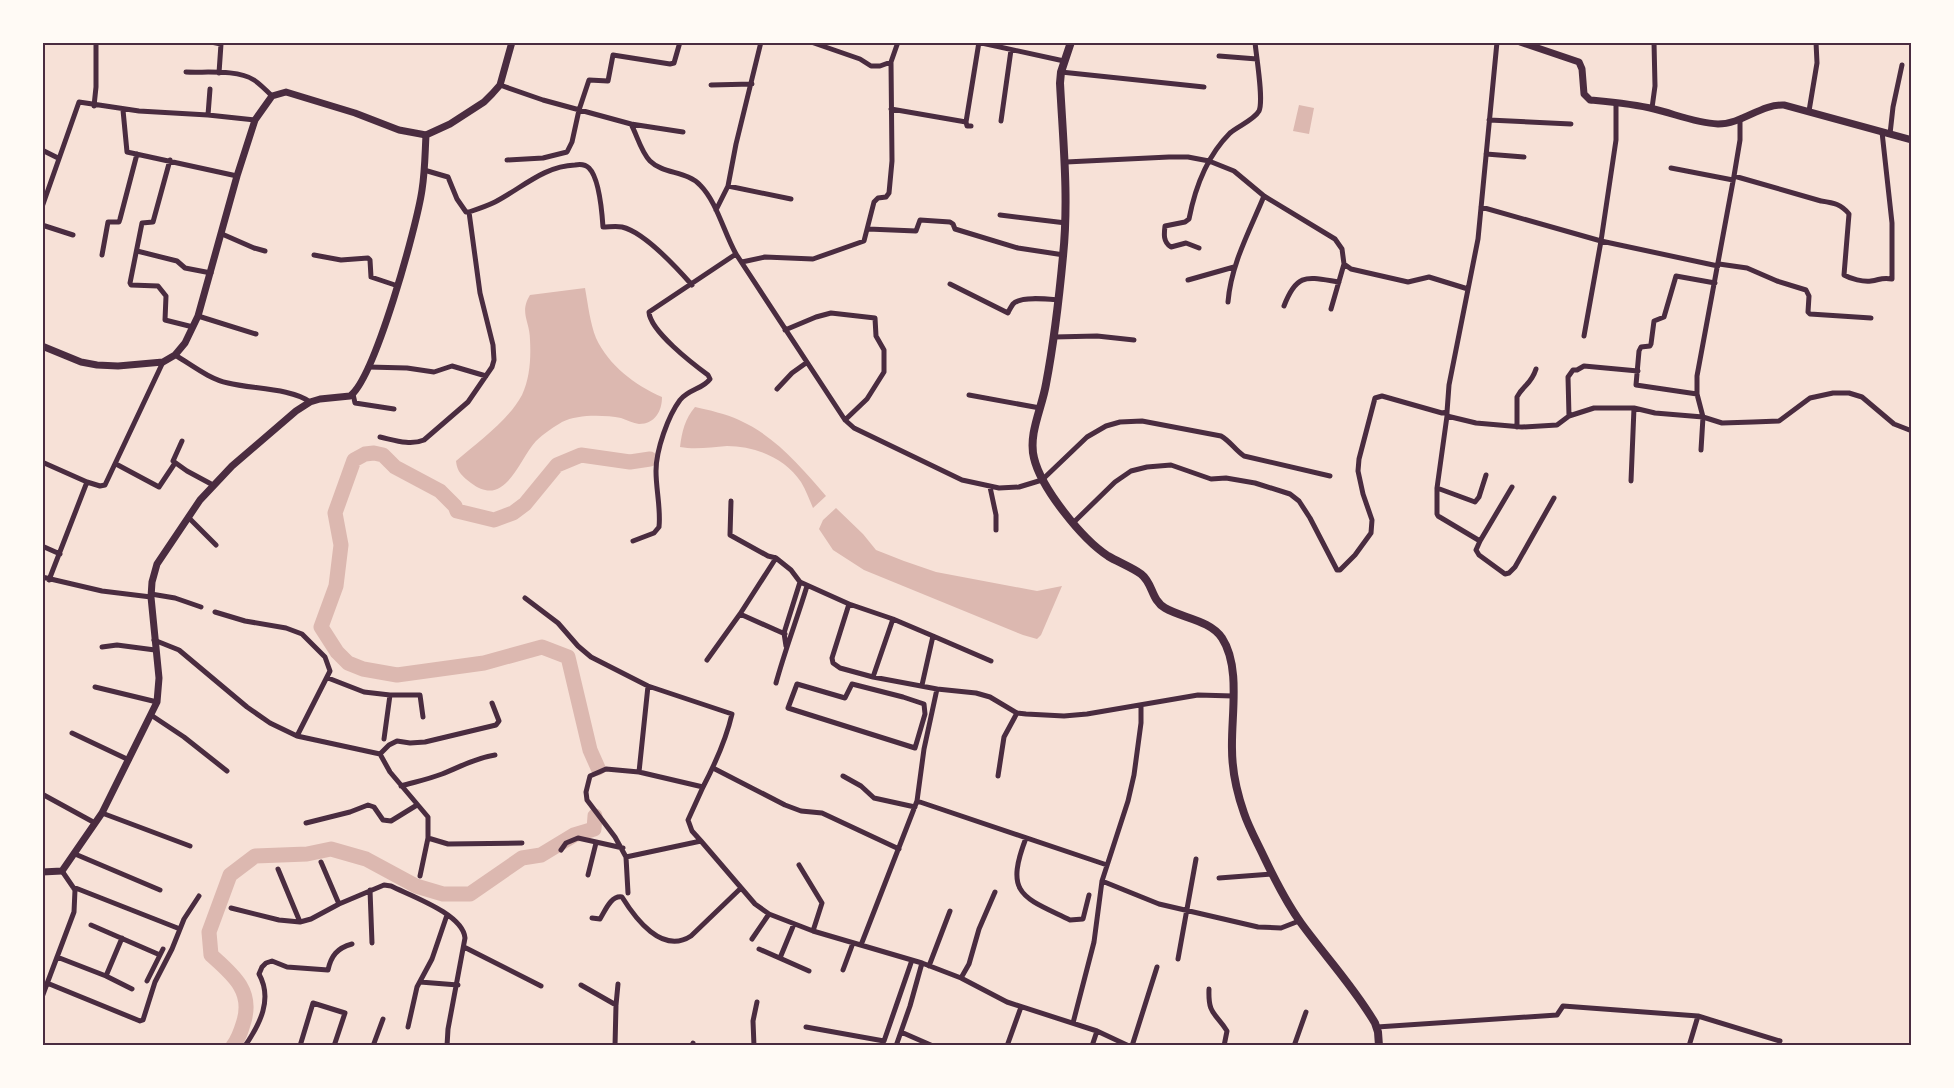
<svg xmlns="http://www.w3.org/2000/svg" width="1954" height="1088" font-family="Spectral,serif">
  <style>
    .water { fill: #dcb8b0 }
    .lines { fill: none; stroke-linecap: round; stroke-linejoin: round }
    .river { stroke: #dcb8b0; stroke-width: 15 }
    .minor { stroke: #4a2c40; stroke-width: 5 }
    .tertiary { stroke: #4a2c40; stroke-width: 7 }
    .secondary { stroke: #4a2c40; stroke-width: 8 }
    .neatline { fill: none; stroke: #4a2c40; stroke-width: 2 }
  </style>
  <rect width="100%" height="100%" fill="#f7e1d7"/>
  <path class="water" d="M1299,105L1314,108L1309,134L1293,131Z
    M585,288C588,304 590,323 596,338C609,366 635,385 662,397C662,411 655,424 639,424C633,423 627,420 621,418C604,415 578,414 562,422C554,427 543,434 536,441C518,461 505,509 471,483C462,476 457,472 456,461C478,442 508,421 522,395C530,378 531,358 530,340C530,321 519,313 530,295Z
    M695,407C709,410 726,414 739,420C775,436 801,467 826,496L813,508C809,499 806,490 801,482C785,458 756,446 727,446C711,447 696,450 680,447C682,431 685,419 695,407Z
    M836,508L863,534L876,550L904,561L936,572L1037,591L1062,586L1041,635L1037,639L1023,635L864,570L833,550L819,529L823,520Z"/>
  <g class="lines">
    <path class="river" d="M598,768L590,750L568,657L542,647L484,663L397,675L363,669L348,663L337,652L321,627L336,586L341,545L335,513L354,460L365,454L374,453L383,455L395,467L440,491L455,506L457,511L494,520L513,513L525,504L557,465L581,455L630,462L650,459
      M233,1046C239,1038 241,1031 244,1021C253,990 232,974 211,955L209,932L230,875L255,856L307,854L331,849L366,859L416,886L443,894H470L522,858L541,855L574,835L594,829L595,816"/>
    <path class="minor" d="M211,42L221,44L219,73
      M811,42L860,59L871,66H880L891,62
      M977,42L1064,61
      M1219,56L1257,59
      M186,72C205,73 237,69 254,80C260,84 266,90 272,96
      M1061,72L1204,87
      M500,85L543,100L631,124C637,135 641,152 650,161C663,174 687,171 700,185C717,202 724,233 736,254L845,420L854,428L962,480L999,488L1019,487L1042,480L1087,437L1106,426L1120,422L1142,421L1221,436C1230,441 1235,450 1244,456L1330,476
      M711,85L752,84
      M94,106L96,87V42
      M1652,108L1655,86L1654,42
      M891,109L966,122L967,126H971
      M123,110L127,152L237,176
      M1809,111L1817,63L1816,42
      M208,115L210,89
      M1489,120L1571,124
      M1001,121L1011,50
      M966,122L979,42
      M631,124L683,132
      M1890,134L1893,107L1902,65
      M42,150L58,158
      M1486,154L1524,157
      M170,160L153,222L142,223L130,283L131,285L158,286L166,296L165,320L193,327
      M507,160L543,158L567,152L572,142L579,110L589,80L608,81L613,55L670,64L674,63L680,42
      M1066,162L1169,157H1188L1209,161L1234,171L1264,196L1335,239L1342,249L1344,264L1351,269L1408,282L1429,277L1468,289
      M1671,168L1733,180
      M424,170L448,177L457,199L466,212H469
      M1734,176L1821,201C1834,203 1841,204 1849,214L1844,275C1851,279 1863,282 1871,281C1880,280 1881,277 1892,279V223L1882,132
      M728,186L791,199
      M42,207L79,102L139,111L208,115L255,120
      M1481,207L1601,241L1616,140V103
      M716,210L728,186L736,144L761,42
      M469,212C478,209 487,206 495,202C522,188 544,166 575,165C580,164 585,164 589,168C599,178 602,212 603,227C609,227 616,226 622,227C644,232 677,268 692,285
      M1000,215L1066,223
      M42,225L73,235
      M868,229L916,231L920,220L950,222L953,224L955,229L1018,248L1064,255
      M222,234L254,248L265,251
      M1199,248L1186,243L1171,247C1163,242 1164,234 1165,226L1185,222L1189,219C1195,188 1207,156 1230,133C1238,126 1254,120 1259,111C1264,100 1256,55 1255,42
      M137,251L177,261L185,268L211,273
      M102,255L108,222H119L120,219L137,154
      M314,255L341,260L368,258L370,260L371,277L398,286
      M742,262L765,257L813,259L864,241L874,202L878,198L886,197L889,193L892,161L891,62L898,42
      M1719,264L1747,268L1777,281L1806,290L1809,296L1808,312L1810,314L1871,318
      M1188,280L1234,267
      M950,284L1008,313C1009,310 1011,307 1013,304C1020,296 1047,299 1058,300
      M1228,302C1231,264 1250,230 1264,196
      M1284,306C1297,272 1307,277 1339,282
      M1331,309L1344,264
      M198,316L256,334
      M785,330L816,317L831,313L875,318L876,336L884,350V372L867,399L845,420
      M1584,336L1601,241L1718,266
      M1054,337L1097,336L1134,340
      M175,355C192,365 209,379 228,383C251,389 291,388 310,402
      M368,367L407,368L434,372L452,366L486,376
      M777,389L792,373L806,363
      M353,394L355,403L394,409
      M1697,394L1636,385L1639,351L1641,347L1650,346L1651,344L1654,321L1664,317L1676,276L1715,283
      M969,395L1040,408
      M1447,412V416L1476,423L1522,427L1557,425L1569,416L1594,408H1634L1655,413L1703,417L1722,423L1753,422L1779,421L1810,398L1833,393H1849L1862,397L1894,424L1912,431
      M1447,412L1449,385L1478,239L1497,42
      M1447,416L1437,488V514L1438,516L1480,541
      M1569,416L1568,377L1573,370H1577L1584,366L1638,371
      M1517,427V397C1523,385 1531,385 1536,369
      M380,437C394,440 410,446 424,440L468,402L492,367L494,360L493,345L480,293L469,212
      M182,441L173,461L187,471L213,485
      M1701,450L1703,417L1697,394V376L1734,176L1740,140V120
      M42,462L87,482
      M116,464L159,487L175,463
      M1631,481L1634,408
      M990,487L996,515V530
      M1512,487L1480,541L1476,550L1479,555L1505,574L1509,573L1515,567L1554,498
      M1437,488L1475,502L1479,497L1486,475
      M731,501L730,535L768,556L776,558L791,570L800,582L849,604L832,658L833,663L840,668L873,677L937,689L976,693L990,697L1017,713L1026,714L1064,716L1087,714L1198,695L1233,696
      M188,517L216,545
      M1074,522L1115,482L1131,471L1147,467L1171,465L1211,479L1226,478L1255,483L1290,494L1299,501L1310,518L1337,570H1340L1355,555L1371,533L1372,520L1363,494L1358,471L1359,459L1375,398L1382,396L1442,413L1447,412
      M633,541L654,533L659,527C661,509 656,490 656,471C656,450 668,416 680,400C689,389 703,389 710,379L708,375C693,364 650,331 649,312L736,254
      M42,546L60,554
      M42,577L102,591L151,597
      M49,580L87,482L100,486L105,485L163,362
      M151,594L175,598L201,607
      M525,598L558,623L578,646L591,657L648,686L732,714C726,740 715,764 703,787L639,772L606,769L590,776L586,792L587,800L615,837L626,857
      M849,604L893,619L873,677
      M215,612L245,621L286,628L302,634L325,657L330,671L297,736
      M740,614L785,634
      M893,619L933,636L922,685
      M933,636L991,661
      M154,640L179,650L247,707L270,723L297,736L380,754L390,772L428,817V838L448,844L522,843
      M786,646L784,633L800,582
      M102,647L117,645L155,650
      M707,660L740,614L776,558
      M328,678L364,692L390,695H420L423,717
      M776,683C785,650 797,619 807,586
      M797,684L845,698L852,684L903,697L924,704L925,714L915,748L788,708Z
      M95,687L157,702
      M151,715L184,737L227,771
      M72,733L129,760
      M384,739L390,695
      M380,754L389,745L397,741L410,743L425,742L496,725L499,721L492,703
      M713,768L785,805L801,811L822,813L899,849
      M639,772L648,686
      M843,776L861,786L874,798L915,807
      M998,776L1004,737L1017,713
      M401,786C415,782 429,779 442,774C460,767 475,758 495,755
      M42,794L95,823
      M917,801L1107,865
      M102,813L190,846
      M306,823L350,812L368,805L374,807L383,820L391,821L417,805
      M1026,838C1004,895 1023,897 1070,920L1083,919L1089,895
      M701,841L692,831L688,820L703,787
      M561,850L566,843L578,838L623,848
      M75,854L160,890
      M321,862L339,904
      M799,865L822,903L813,931
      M278,869L300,922
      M588,875L596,843
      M420,876L428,838
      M1219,878L1272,874
      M1102,881L1159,904L1258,927L1281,928L1299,921
      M73,887L180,929
      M370,890L372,943
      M628,893L626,857L701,841L755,904L769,914L813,931L922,963L961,978L1007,1002L1097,1031L1129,1046
      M231,908L279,920L300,922L311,919L339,904L384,885L391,886C411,896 463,914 465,938L448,1029L447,1046
      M592,918L600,919C605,911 611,895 622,897C635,918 662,955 691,936L741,888
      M91,925L160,955
      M752,939L769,914
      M861,945L917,801L924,749L937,689
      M464,947L541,986
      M759,949L809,971
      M57,957L106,976L132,989
      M780,958L794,924
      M1178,959L1196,859
      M929,966L950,911
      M843,970L853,943
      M106,976L122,938
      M961,978L969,964L979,929L995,892
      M147,981L163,949
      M420,982L458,985
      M47,983L140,1021L143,1020L155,982L172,949L184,919L199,896
      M581,985L616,1005
      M1209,989C1208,1015 1215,1012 1227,1031L1224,1046
      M42,997L74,912L75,890L62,871
      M1073,1023L1094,942L1102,881L1128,801L1134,775L1141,723V705
      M408,1027L417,987L432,959L447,915
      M806,1027L884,1041L912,960
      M1377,1027L1557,1015L1563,1006L1698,1016L1780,1041
      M901,1032L933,1046
      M245,1046C260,1024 273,999 259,974L262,967L266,963L272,961L287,967L328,970C331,956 337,948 352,944
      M300,1046L313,1003L345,1013L334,1046
      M373,1046L383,1019
      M615,1046L616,1005L618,984
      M692,1046L693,1043
      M754,1046L753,1021L757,1002
      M896,1046L910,1006L922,963
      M1007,1046L1021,1007
      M1092,1046L1097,1031
      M1132,1046L1157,967
      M1294,1046L1306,1012
      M1689,1046L1698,1016"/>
    <path class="tertiary" d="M1520,42L1579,62L1582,69L1584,94L1590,100C1611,102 1634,104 1654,109C1675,114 1696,123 1718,124C1742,124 1761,104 1784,105L1912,140
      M42,346L81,362L97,365L118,366L163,362L175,355L185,343L198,316L237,176L255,120L272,96L286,92L355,113L399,130L426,135L450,124L484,102L492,94L500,85L512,42
      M42,872L62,871L102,813L157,702L159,678L151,597L152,582L157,564L200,500L232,466L296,411L310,402L320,399L350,396C375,378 417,225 422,190C425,171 425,153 426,135"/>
    <path class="secondary" d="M1071,42L1061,72L1060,83C1063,141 1069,198 1063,256C1059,299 1054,342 1046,384C1042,408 1028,434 1034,458C1041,488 1082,539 1108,556C1118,562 1131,567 1141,574C1153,583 1151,600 1165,608C1182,618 1210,620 1222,638C1241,667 1231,716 1232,749C1232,770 1237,793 1244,813C1249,828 1257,842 1264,857C1275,880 1286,902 1301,923C1325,956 1354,987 1375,1023L1378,1032L1379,1046"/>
  </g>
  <rect width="1954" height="1088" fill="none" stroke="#fffaf5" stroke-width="87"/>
  <rect x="44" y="44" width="1866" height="1000" class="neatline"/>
</svg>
